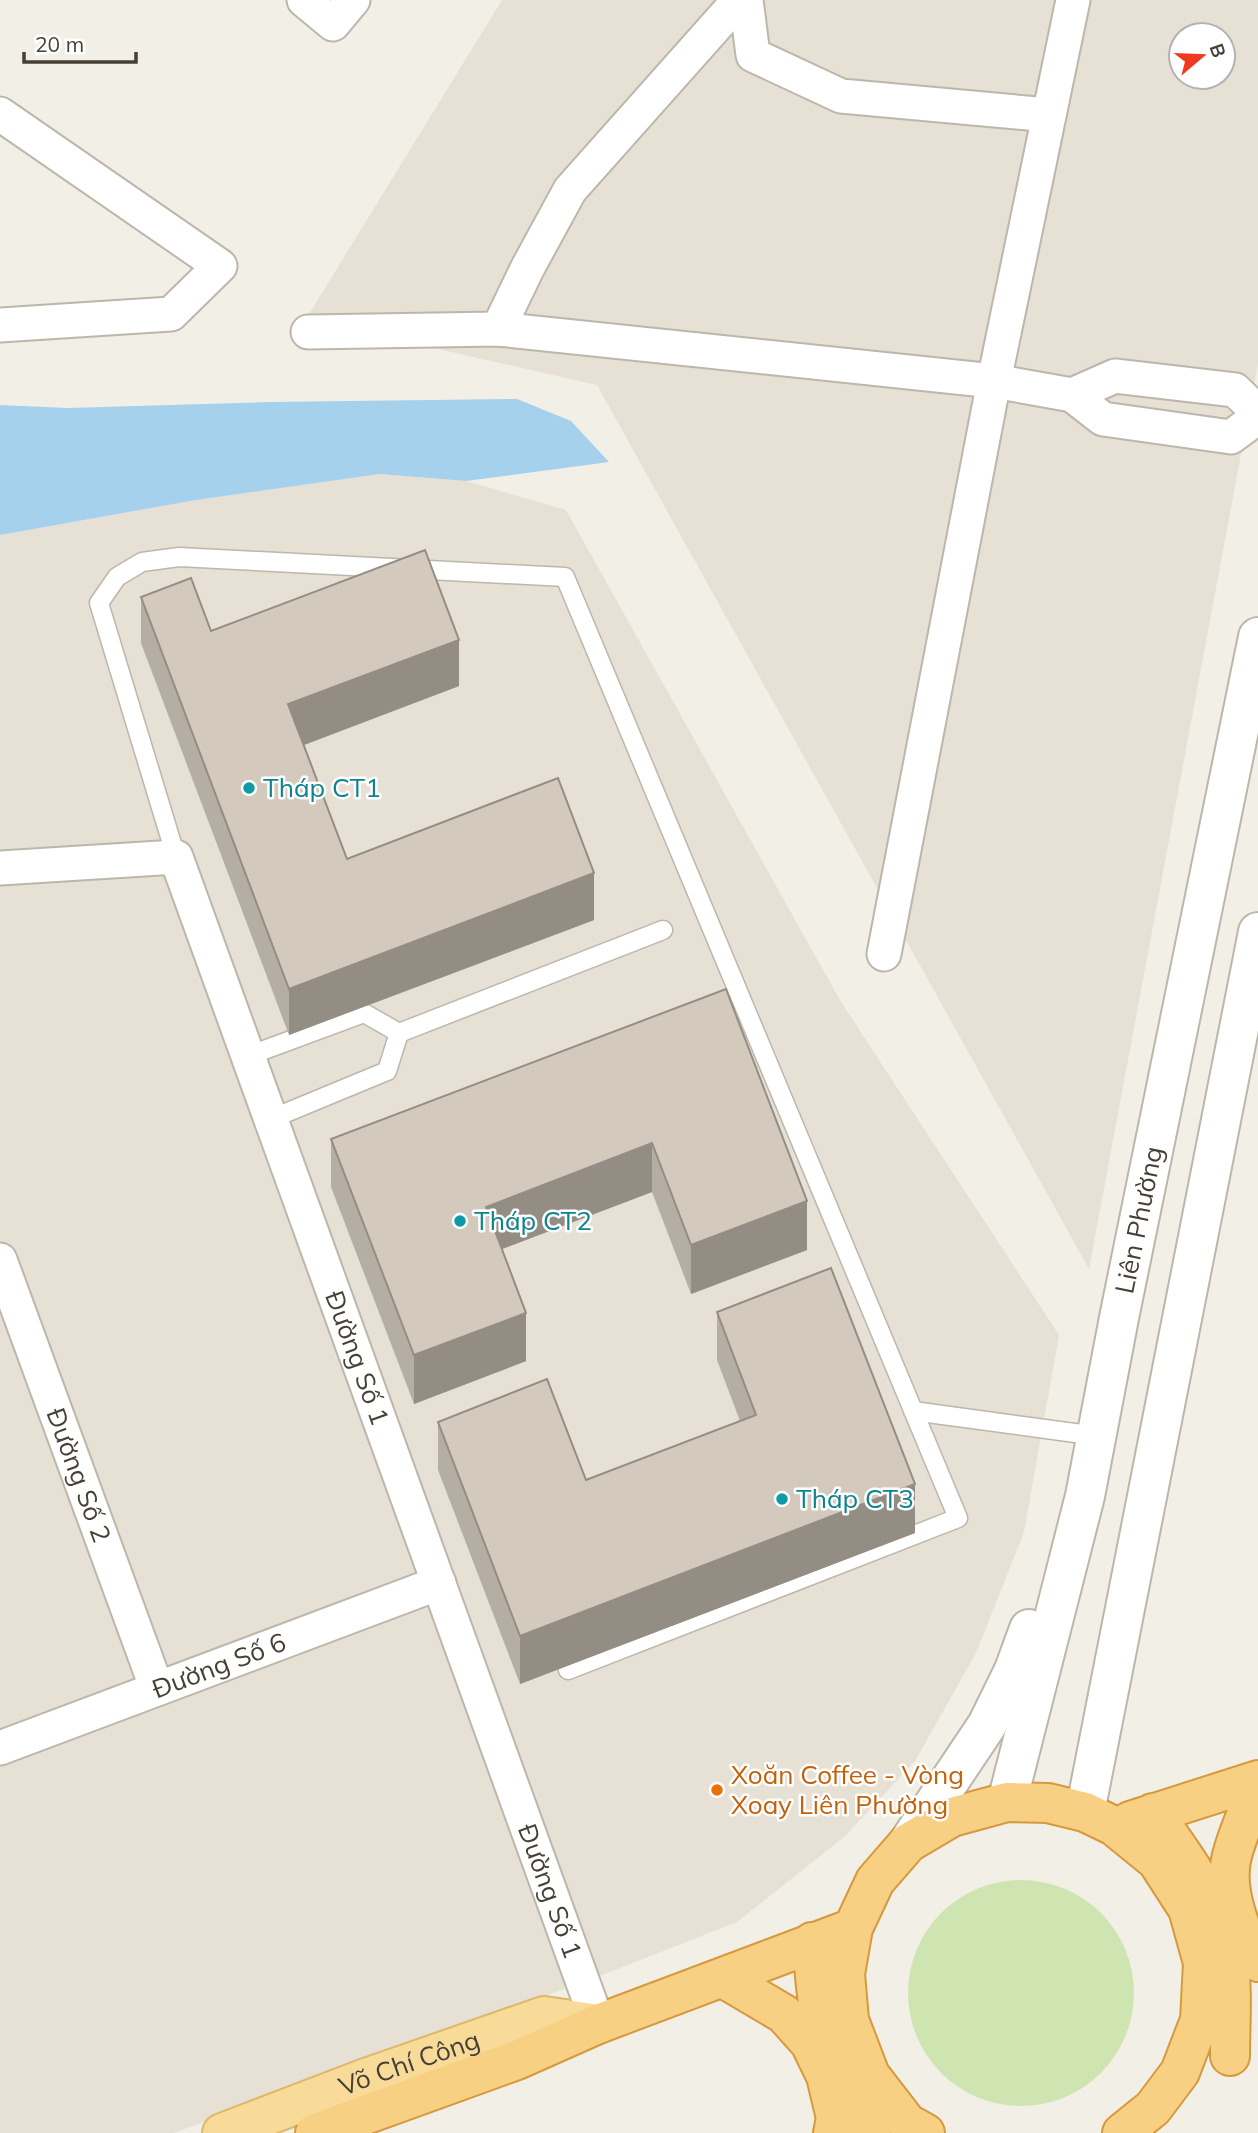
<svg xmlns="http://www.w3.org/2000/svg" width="1258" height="2133" font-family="Mulish,sans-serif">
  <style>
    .residential { fill: #e6e0d5; fill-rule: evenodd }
    .green { fill: #cfe5b1 }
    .water { fill: #a5d1ed }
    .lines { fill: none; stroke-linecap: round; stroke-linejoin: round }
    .service-casing { stroke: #bdb6aa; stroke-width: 21 }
    .minor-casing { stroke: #bdb6aa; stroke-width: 37 }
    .tertiary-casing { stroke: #bdb6aa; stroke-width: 42 }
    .primary-casing { stroke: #deb869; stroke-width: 42 }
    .trunk-casing { stroke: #d6993d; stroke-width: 42 }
    .service { stroke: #fff; stroke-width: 18 }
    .minor { stroke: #fff; stroke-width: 33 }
    .tertiary { stroke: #fff; stroke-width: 38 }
    .primary { stroke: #f9db99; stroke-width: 38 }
    .trunk { stroke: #f8d083; stroke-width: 38 }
    .wall { fill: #b5aea3 }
    .shaded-wall { fill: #948d84 }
    .building { fill: #d3cabd; stroke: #948d84; stroke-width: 2 }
    .culture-dot { fill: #0f9aa8; stroke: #fff; stroke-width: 2.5 }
    .food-dot { fill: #e8710a; stroke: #fff; stroke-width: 2.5 }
    .labels { text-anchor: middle; stroke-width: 5; stroke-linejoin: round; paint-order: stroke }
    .culture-label { font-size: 26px; fill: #0d838f; stroke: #fff; text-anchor: start }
    .street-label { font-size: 26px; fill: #453f36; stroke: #fff }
    .food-label { font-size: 26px; fill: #c56008; stroke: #fff; text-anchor: start }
  </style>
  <rect width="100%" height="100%" fill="#f2efe7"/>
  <path class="residential" d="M502,0H1258V363L1089,1269L597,385L306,319ZM1181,35H1223V77H1181Z
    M380,474L466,481L566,510L841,1002L1059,1335L1024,1532L976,1653L915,1761L844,1837L737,1922L602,1975L174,2133H0V535L196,500Z"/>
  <path class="green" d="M908 1993a113 113 0 1 1 226 0a113 113 0 1 1-226 0Z"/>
  <path class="water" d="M517,399L571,421L609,462L466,481L380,474L196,500L0,535V405L68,408L271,402Z"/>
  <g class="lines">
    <g class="service-casing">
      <path id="service" d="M176,857L99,603L117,577L142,562L179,557L565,577L958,1518L568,1670
        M248,1056L364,1013L399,1033
        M271,1119L387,1071L399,1033L663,930
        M913,1411L1097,1436"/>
    </g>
    <g class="minor-casing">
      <g id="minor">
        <path d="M304,0L333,24L353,0"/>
        <path d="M746,0L753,55L841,96L1049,115"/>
        <path d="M0,114L220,266L171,314L0,325"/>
        <path d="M498,329L528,267L570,190L739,0"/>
        <path d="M308,332L498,329L994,381L1072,395L1103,419L1231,437L1258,417"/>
        <path d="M1072,395L1115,376L1235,390L1258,412"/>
        <path id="s1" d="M0,868L176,857L598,2024"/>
        <path d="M884,954L994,381L1073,0"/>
        <path id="s2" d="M0,1260L157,1689"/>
        <path id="s3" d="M0,1748L439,1583"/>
      </g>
    </g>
    <g class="tertiary-casing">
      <g id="tertiary">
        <path id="s4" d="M1007,1802L1085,1496L1119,1318L1258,637"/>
        <path d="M1085,1812L1258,932"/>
        <path d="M908,1843L987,1725L1014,1670L1029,1629"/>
      </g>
    </g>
    <g class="primary-casing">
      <g id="primary">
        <path id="s5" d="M222,2133L363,2079L544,2016L598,2024"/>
      </g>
    </g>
    <g class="trunk-casing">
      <path id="trunk" d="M1258,1785C1250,1807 1239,1830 1233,1852C1222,1886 1240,1933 1258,1962
        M1153,1813C1186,1858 1219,1902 1228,1959C1233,1991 1230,2024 1230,2056
        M1130,1821L1258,1780
        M812,1942C814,1962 815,1983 818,2002C823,2040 846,2104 871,2133
        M723,1978L784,2014L810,2043L826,2076L836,2118L833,2133
        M315,2133L517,2060L598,2024L853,1928
        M925,2133L907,2123L870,2075L849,2020L845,1974L853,1928L875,1881L908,1843L952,1817L1007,1802L1048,1803L1085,1812L1114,1826L1157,1861L1188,1909L1203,1963L1200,2020L1180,2072L1153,2108L1122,2133"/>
    </g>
    <use href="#service" class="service"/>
    <use href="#minor" class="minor"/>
    <use href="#tertiary" class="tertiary"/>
    <use href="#primary" class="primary"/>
    <use href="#trunk" class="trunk"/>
  </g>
  <path class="wall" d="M141,597L211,631L459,686L304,745L347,859L594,920L289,1035L141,643Z
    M726,989L807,1250L691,1294L652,1192L502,1249L526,1361L414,1404L331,1187V1139Z
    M717,1312L915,1533L520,1684L438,1470V1422L586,1480L740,1421L717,1360Z"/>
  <path class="shaded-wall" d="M459,640V686L288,751V704Z
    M594,873V920L289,1035V989Z
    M652,1143V1192L486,1255V1207Z
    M807,1201V1250L691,1294V1245Z
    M526,1313V1361L414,1404V1355Z
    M915,1484V1533L520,1684V1636Z"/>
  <path class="building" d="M425,550L459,640L288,704L347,859L558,778L594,873L289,989L141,597L191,578L211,631Z
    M726,989L807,1201L691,1245L652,1143L486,1207L526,1313L414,1355L331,1139Z
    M831,1268L915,1484L520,1636L438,1422L547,1379L586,1480L756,1415L717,1312Z"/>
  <g class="culture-dot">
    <circle cx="249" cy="788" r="7"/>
    <circle cx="460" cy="1221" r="7"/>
    <circle cx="782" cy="1499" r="7"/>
  </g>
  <circle class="food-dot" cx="717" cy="1790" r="7"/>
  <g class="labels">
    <g class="culture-label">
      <text x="263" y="797">Tháp CT1</text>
      <text x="474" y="1230">Tháp CT2</text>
      <text x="796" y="1508">Tháp CT3</text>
    </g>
    <g class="street-label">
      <text dy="9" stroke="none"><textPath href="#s4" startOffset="597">Liên Phường</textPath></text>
      <text dy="9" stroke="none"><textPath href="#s1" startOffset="709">Đường Số 1</textPath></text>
      <text dy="9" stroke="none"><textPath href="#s2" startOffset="229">Đường Số 2</textPath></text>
      <text dy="9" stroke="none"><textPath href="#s3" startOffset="234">Đường Số 6</textPath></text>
      <text dy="9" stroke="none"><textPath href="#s1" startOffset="1276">Đường Số 1</textPath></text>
      <text dy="9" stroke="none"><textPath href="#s5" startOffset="200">Võ Chí Công</textPath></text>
    </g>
    <g class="food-label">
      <text x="731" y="1784">Xoăn Coffee - Vòng<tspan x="731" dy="30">Xoay Liên Phường</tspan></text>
    </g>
  </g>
  <g transform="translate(1202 56) rotate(71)"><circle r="33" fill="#ffffff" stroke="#b5b2af" stroke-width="2"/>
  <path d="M0-5L12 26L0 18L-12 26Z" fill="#f03a20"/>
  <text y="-10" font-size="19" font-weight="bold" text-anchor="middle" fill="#453f36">B</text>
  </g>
  <path d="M24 52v10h112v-10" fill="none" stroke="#453f36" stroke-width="3.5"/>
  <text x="35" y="52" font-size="21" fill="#453f36" stroke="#ffffff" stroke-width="5" paint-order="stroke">20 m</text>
</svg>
